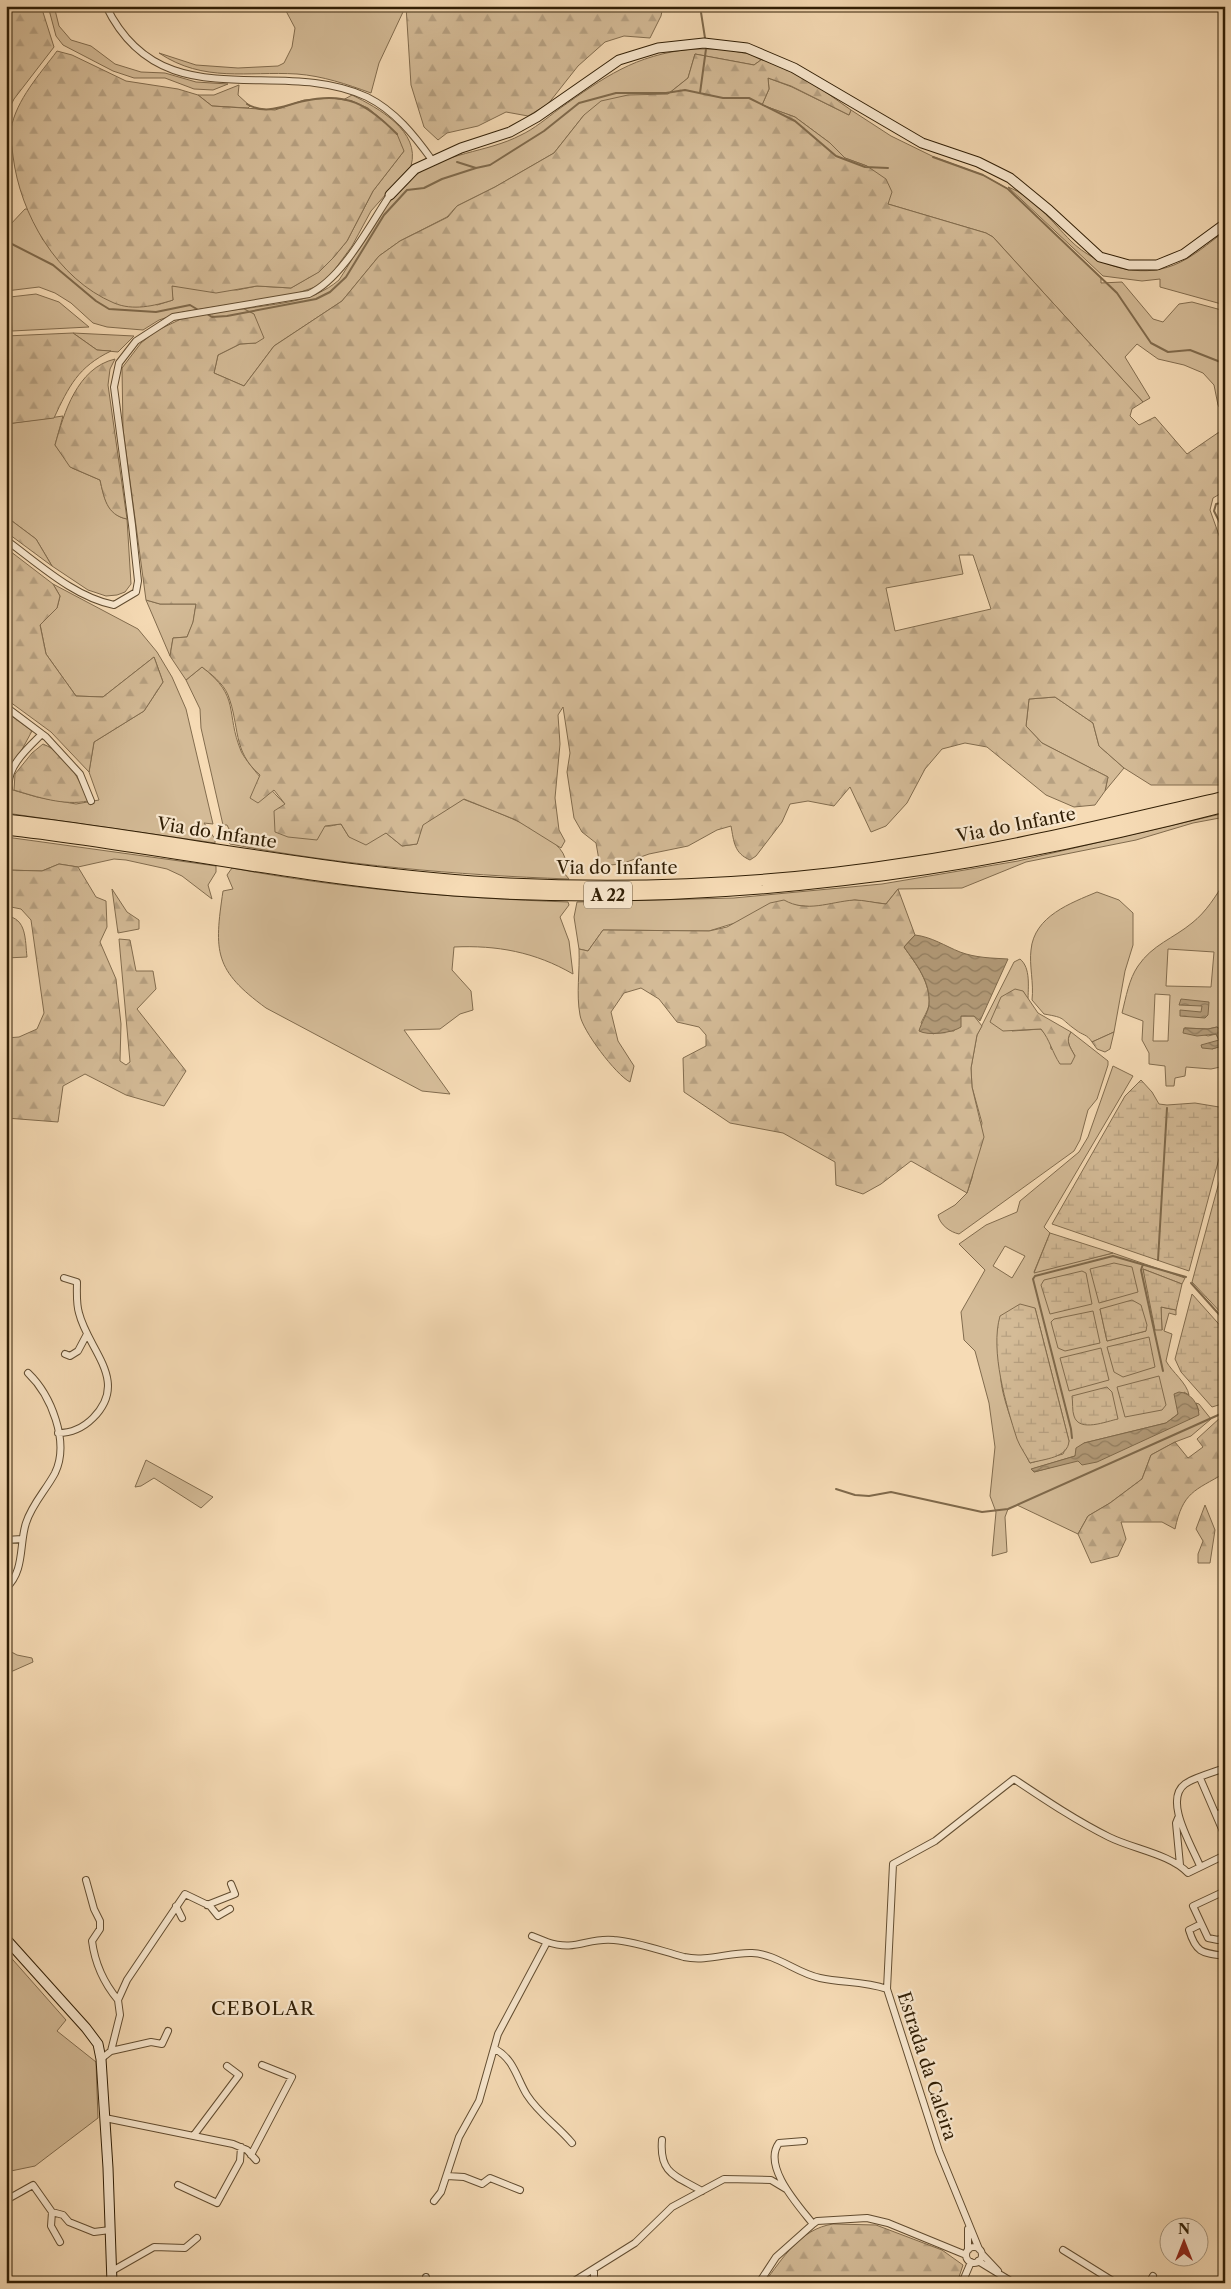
<svg xmlns="http://www.w3.org/2000/svg" width="1231" height="2289" font-family="'Libre Caslon Text',serif">
  <style>
    .green { fill: #d4bb97; stroke: #826c4e; fill-rule: evenodd }
    .forest { fill: url(#forest-firs); stroke: #826c4e; fill-rule: evenodd }
    .wetland { fill: url(#wetland-marsh); stroke: #826c4e }
    .water { fill: url(#water-waves); stroke: #7f694b }
    .lines { fill: none; stroke-linecap: round; stroke-linejoin: round }
    .stream { stroke: #7f694b; stroke-width: 2 }
    .street-casing { stroke: #624d31; stroke-width: 8 }
    .secondary-casing { stroke: #301e05; stroke-width: 11 }
    .highway-casing { stroke: #301e05; stroke-width: 13 }
    .street { stroke: #f9e8cf; stroke-width: 6 }
    .secondary { stroke: #f9e8cf; stroke-width: 9 }
    .highway { stroke: #f6dbb5; stroke-width: 11 }
    .labels { text-anchor: middle; stroke-width: 4.5; stroke-linejoin: round; paint-order: stroke }
    .shield { fill: #f9e8cf; stroke: #6c5b42; stroke-width: 1 }
    .shield-label { font-size: 16px; font-weight: bold; fill: #301e05 }
    .street-label { font-size: 18px; fill: #301e05; stroke: #f9e8cf }
    .neighbourhood-label { font-size: 19px; letter-spacing: 1px; fill: #301e05; stroke: #f9e8cf }
  </style>
  <defs>
    <pattern id="forest-firs" width="22" height="20" patternUnits="userSpaceOnUse" patternTransform="scale(1.25)"><rect width="22" height="20" fill="#d4bb97"/><path d="M5 1l3.5 6h-7zM16 11l3.5 6h-7z" fill="#b6a081"/></pattern>
    <pattern id="wetland-marsh" width="20" height="14" patternUnits="userSpaceOnUse" patternTransform="scale(1.25)"><rect width="20" height="14" fill="#d4bb97"/><path d="M1 5h8M5 5V1M11 12h8M15 12V8" fill="none" stroke="#b6a081"/></pattern>
    <pattern id="water-waves" width="16" height="10" patternUnits="userSpaceOnUse" patternTransform="scale(1.25)"><rect width="16" height="10" fill="#b39b79"/><path d="M0 5q4-4 8 0t8 0" fill="none" stroke="#927e61"/></pattern>
  </defs>
  <rect width="100%" height="100%" fill="#f6dbb5"/>
  <filter id="stains"><feTurbulence type="fractalNoise" baseFrequency=".004" numOctaves="4"/><feColorMatrix values="0 0 0 0 .2 0 0 0 0 .09 0 0 0 0 .02 0 0 0 .5 -.17"/></filter>
  <radialGradient id="worn" r=".72"><stop offset=".6" stop-color="#630" stop-opacity="0"/><stop offset="1" stop-color="#630" stop-opacity=".3"/></radialGradient>
  <path class="green" d="M48,6H54L59,26L71,40L91,46L115,64L141,72L165,73L196,82L228,84L213,90L194,89L165,78H134L113,71L63,45L56,36Z
    M287,6H403V12L379,63L371,93C346,84 323,76 297,74C247,71 204,83 159,53L196,65L238,68L278,66L284,63L292,47L295,28L286,11Z
    M692,49H723L765,57L754,65L695,54L688,78L668,94L584,115L554,153L495,187L457,206L447,217L400,241L379,256L342,301L274,346L244,386L214,373L218,355L240,344L256,343L254,314L244,309C278,303 312,303 339,280C360,248 383,203 412,178C443,152 487,153 521,135C534,129 547,118 559,109C605,77 634,55 692,49Z
    M768,78L792,87L849,115L851,110L891,136L934,157L983,175L1008,189L1101,278V283L1122,282L1153,319L1163,322L1179,304L1192,302L1225,311V417L1218,405L1214,385L1203,373L1184,365L1158,359L1137,344L1125,357L1150,398L1143,402L993,237L986,233L888,204L867,166L845,158L830,143L795,117L762,105L769,89Z
    M239,85L238,95L250,106L248,108L212,106L198,95H214Z
    M352,95C378,108 421,131 411,166L371,211L352,246L330,276L318,286L295,294L183,312L159,320L143,330L107,327L93,323L71,303L55,293L39,287L6,291V226L8,227L25,209H28L43,240L157,305L173,300L171,286L237,290L257,286L291,288L320,271L333,258L347,241L373,191L404,151L352,101L343,100Z
    M1008,187C1034,197 1052,222 1071,241C1096,266 1140,279 1174,265C1192,258 1209,243 1225,231V305L1160,287V279L1142,281L1103,276Z
    M36,294L59,302L89,327L12,331L10,297Z
    M73,333L134,336L118,352L97,350Z
    M63,416L55,445L72,468L100,480C104,497 107,515 127,519L131,584L125,592L117,595L106,596L88,590L52,566L36,539L8,518L6,508V424Z
    M53,584L138,629L157,652L172,677L186,709L213,824L204,823L215,839V843L6,813V788L37,797L76,804L99,800L89,772L94,742L144,711L163,682L154,657L103,697L76,696L46,654L40,624L57,608L60,596Z
    M146,600L160,604H196L193,623L187,637L173,638L170,656Z
    M202,667C241,697 225,712 241,751C245,761 276,796 285,804C291,808 319,825 326,826C330,827 337,824 341,824L349,837L386,833L402,846L417,844L422,825L463,799C487,809 558,832 565,858C567,862 565,868 564,873L569,879C455,875 342,865 230,844L226,840L229,829L227,825H223L201,728L200,709L186,680Z
    M1055,697L1093,723L1099,746L1124,768L1105,791L1108,777L1042,743L1026,726L1029,699Z
    M1225,813V817L1193,823L1136,840L1026,862L962,888L898,889L886,904L855,900L814,907L793,905L709,931L603,930L588,951L579,949L574,917L577,902L734,898L882,884L1018,861Z
    M6,837L216,866V872L208,885L212,899L182,876L167,869L126,860L114,859L78,867L59,864L42,871L6,870Z
    M232,868C343,889 455,898 568,902L569,905L560,917L569,941L573,974C535,952 497,945 454,947L452,970L471,991L473,1010L460,1014L440,1029L404,1030L450,1094L422,1091L266,1008C214,970 214,952 223,891L233,889L227,875Z
    M1225,881V955H1222L1225,966L1220,969L1225,989H1220V995H1225V1037L1222,1031L1217,1027L1208,1029L1185,1028L1208,1036L1216,1034L1219,1040L1212,1049L1225,1045V1066L1211,1069L1186,1067L1185,1076L1175,1078L1174,1086H1166L1165,1066L1149,1064V1053L1142,1040L1143,1021L1122,1013C1126,997 1129,979 1138,966C1152,945 1174,938 1192,923C1206,912 1216,896 1225,881ZM1168,949L1214,952L1211,987L1166,986ZM1155,994L1170,995L1168,1041H1153Z
    M1097,892L1119,900L1133,913V945L1125,971L1114,1032L1092,1042C1087,1034 1082,1035 1076,1030C1059,1018 1067,1018 1044,1014L1032,1000C1034,983 1029,965 1031,950C1034,916 1071,903 1097,892Z
    M1020,959C1031,968 1028,987 1028,1001L1023,991L1012,1031L1041,1029L1050,1040L1051,1049L1075,1056C1070,1047 1065,1041 1071,1032L1108,1061V1065L1097,1099L1088,1110L1080,1140L1074,1151L959,1234C950,1232 940,1225 938,1215L955,1205L967,1193L972,1178L982,1123L972,1087L971,1068L977,1035L1014,962Z
    M1113,1066L1133,1076L1044,1227L1050,1233L1034,1272L1113,1253L1185,1278L1182,1284L1143,1269L1162,1330L1161,1307L1176,1310V1315L1169,1313L1164,1331L1172,1334L1166,1361C1172,1372 1187,1383 1189,1395L1184,1392L1178,1414L1166,1423L1084,1443L1075,1456L1032,1469L1034,1472L1078,1460L1199,1411L1196,1403L1199,1404L1211,1419L1191,1436L1175,1442L1151,1455L1142,1479L1110,1503L1088,1516L1078,1534L1017,1505L1008,1509L1005,1517L1007,1552L992,1556L996,1512L990,1496L995,1447L989,1403L975,1351L964,1340L961,1312L985,1270L959,1244L986,1225L1017,1212L1020,1201L1079,1152L1088,1137ZM1005,1246L1025,1256L1012,1278L993,1266ZM1035,1308L1069,1441L1063,1454L1030,1463C1020,1445 994,1383 1002,1365C1009,1345 1024,1326 1035,1308ZM1100,1309L1146,1331L1107,1341Z
    M146,1460L213,1497L201,1508L154,1478L141,1486L135,1487Z
    M6,1649L17,1655L32,1658L33,1662L6,1674Z
    M6,1952L66,2020L57,2031L96,2062L98,2118L35,2166L6,2172Z"/>
  <path class="forest" d="M6,6H41L54,47L14,99L6,115Z
    M406,6H663L661,16L650,38L624,36L605,42L578,66L548,104L528,116L506,112L478,126L447,133L438,140L424,127L411,85Z
    M57,51L72,55L126,81L178,89L198,95L212,106L275,110L304,100L331,98L352,101L368,108L387,124L397,134L404,151L373,191L347,241L333,258L319,272L291,288L257,286L216,293L172,286L173,300C154,306 133,311 114,303C57,279 20,214 13,156C12,147 10,137 11,129C16,100 40,74 57,51Z
    M695,54L754,65L765,57L810,81L851,110L849,115L791,86L768,78L769,89L762,105L795,117L830,143L845,158L867,166L886,179L892,192L888,204L986,233L993,237L1143,402L1132,409L1130,416L1139,425L1155,417L1187,454L1225,428V491L1213,498L1210,510L1225,552V717H1221L1225,731V785H1151L1124,768L1099,746L1093,723L1055,697L1029,699L1026,726L1042,743L1108,777L1105,791L1095,805L1074,807L1046,795L987,747L965,743L942,749L925,769L907,803L886,826L871,832L850,787L834,806L808,801L790,804L782,822L756,856L750,860C734,853 734,842 731,826L717,830L688,846L649,854L621,864L600,866L596,843L582,832L574,818L567,772L570,753L563,707L558,715L560,744L555,798L559,830L565,841L561,848L516,820L464,799L423,825L417,844L402,846L386,833L366,845L349,837L341,824L325,826L317,840L288,837L275,832L274,811L285,804L274,790L258,803L250,798L260,775C232,751 240,726 228,695C223,683 211,674 202,667L186,680L170,656L173,638L187,637L193,622L196,604H160L146,600L123,429L122,368L141,343L156,331L181,319L209,312L244,309L254,314L264,338L256,343L240,344L218,355L214,373L244,386L274,346L342,301L379,256L400,241L448,217L457,206L495,187L554,153L584,115L601,101L628,95L668,94L688,78ZM959,555H973L991,609L895,631L886,588L963,574Z
    M73,333L97,350L111,351C78,367 69,386 54,418L6,424V336Z
    M115,359L110,369L108,385L127,519C106,515 104,497 100,480L70,467L55,445C64,413 77,368 115,359Z
    M6,508L8,518L36,539L52,566L6,532Z
    M6,548L53,584L60,596L57,608L40,625L46,654L76,696L103,697L154,657L163,682L144,711L94,742L89,772L51,732L6,699Z
    M6,712L32,731L6,779Z
    M43,744C66,753 80,780 88,801C64,806 37,797 14,790L15,774L32,753Z
    M59,864L78,867L96,897L106,901L107,927L100,942L116,979L121,1024L120,1061L126,1065L130,1062L119,939L130,940L136,971H153L156,989L137,1009L186,1071L164,1106L126,1095L85,1074L63,1086L58,1122L6,1118V1038L19,1037L37,1029L44,1013L31,920L21,909L6,906V870L42,871Z
    M112,889L127,912L139,920V929L118,933Z
    M898,889L915,935L904,947C916,964 931,983 929,1005C928,1011 923,1018 921,1023L933,1034L940,1031H954L961,1016H974L982,1026L977,1035L971,1068L972,1087L984,1137L967,1193L911,1161L881,1184L863,1194L836,1185L835,1162L783,1133L730,1123L684,1092L683,1058L706,1046V1035L699,1027L677,1022L659,999L641,988L624,993L611,1012L618,1041L634,1066L630,1082C616,1075 582,1030 580,1015C576,994 580,971 579,949L588,951L603,930L709,931L727,927L770,903L784,900C807,913 829,902 854,900C864,900 875,903 886,904Z
    M6,916C27,918 25,940 27,957L6,958Z
    M1015,989L1023,991L1038,1013L1071,1032C1065,1041 1070,1047 1075,1056L1071,1064H1060C1052,1052 1050,1040 1041,1029L1003,1031L990,1022L1001,997Z
    M1114,1032L1110,1049L1105,1052L1097,1049L1092,1042Z
    M1221,1417L1225,1419V1473C1194,1491 1183,1492 1175,1529L1162,1522H1121L1126,1539L1118,1556L1091,1563L1078,1534L1088,1516L1110,1503L1142,1479L1151,1455L1175,1442L1188,1458L1203,1447L1197,1439Z
    M1205,1505L1215,1530L1210,1563H1198V1554L1203,1541L1196,1529Z
    M833,2224L876,2225L942,2250L963,2265L957,2283H764C783,2258 800,2229 833,2224Z"/>
  <path class="wetland" d="M1141,1080L1152,1092L1159,1104L1167,1105L1195,1103L1225,1108V1136L1189,1271L1052,1224L1125,1096Z
    M1225,1160V1317L1192,1282Z
    M1050,1233L1113,1253L1034,1273Z
    M1114,1263L1132,1267L1138,1292L1099,1303L1090,1269Z
    M1143,1269L1182,1284L1176,1310L1161,1307L1162,1330H1155Z
    M1082,1271L1086,1273L1092,1304L1050,1314L1041,1285L1044,1280Z
    M1192,1294L1225,1331V1403L1212,1407L1181,1372L1175,1359Z
    M1132,1300L1141,1305L1147,1325L1146,1331L1107,1341L1100,1309Z
    M1020,1304L1035,1308L1069,1441C1068,1458 1044,1459 1030,1463C1026,1455 1020,1447 1017,1439C1006,1405 990,1351 1000,1316Z
    M1093,1311L1100,1343L1065,1351L1058,1348L1051,1322L1054,1319Z
    M1149,1337L1155,1367L1123,1377L1114,1372L1107,1347Z
    M1101,1348L1109,1380L1069,1391L1060,1358Z
    M1159,1376L1166,1405L1162,1410L1125,1417L1117,1387Z
    M1107,1387L1112,1392L1118,1419C1107,1421 1079,1433 1074,1416C1072,1411 1073,1402 1072,1396Z"/>
  <path class="water" d="M915,935C932,937 945,946 960,952C976,958 992,958 1008,959L980,1021L974,1016H961V1027C952,1033 928,1036 919,1031C921,1023 928,1013 929,1005C931,982 916,964 904,947Z
    M1181,999L1209,1002L1208,1015L1205,1018L1180,1016V1010L1201,1012L1202,1006L1179,1005Z
    M1217,1027L1222,1031L1225,1045L1212,1049L1202,1048L1201,1045L1219,1040L1216,1034L1197,1036L1183,1033L1184,1028L1208,1029Z
    M1179,1392C1191,1393 1198,1403 1199,1415L1097,1462L1082,1465L1078,1461L1034,1472L1031,1469L1075,1456L1076,1448L1084,1443L1166,1423L1178,1414L1174,1394Z"/>
  <g class="lines">
    <path class="stream" d="M700,6L705,38
      M700,93L706,49
      M247,104C266,116 285,105 304,101C347,91 368,105 397,134
      M933,157L983,175L1008,189L1117,293L1151,343L1168,352L1190,350L1223,363L1225,366
      M457,162L476,168L490,165L544,131L579,103L616,93H666L685,90L723,98H749L795,121L836,156L865,167L888,168
      M6,241L53,265L96,301L109,309L156,312L190,305L200,311
      M207,314L212,317L227,316L316,299L330,292L346,277L384,215L407,190L424,188L442,179L476,168
      M1225,502L1216,504L1214,511L1225,533
      M1158,1260L1167,1108
      M1143,1264L1141,1270L1163,1371
      M1191,1283L1225,1321
      M1072,1438L1071,1429L1033,1279L1035,1276L1113,1256L1186,1277
      M836,1489L855,1495L869,1496L891,1492L982,1512L1008,1509L1225,1412"/>
    <g class="street-casing">
      <path id="street" d="M106,6C162,122 278,55 367,97C395,111 414,135 432,160
        M6,540C39,564 74,597 114,605L136,592L138,581L132,525L114,387L119,363L136,341L173,317L309,294C343,278 369,226 390,195
        M6,707L46,737L80,774L91,801
        M9,788C6,767 28,748 42,734
        M65,1354L70,1356L78,1351L87,1334
        M58,1433C72,1433 83,1428 93,1418C130,1381 88,1350 79,1313C76,1303 77,1291 77,1282L64,1278
        M6,1540L22,1539
        M6,1588C25,1571 19,1544 26,1523C32,1504 46,1490 55,1473C70,1442 51,1395 28,1373
        M1200,1778L1225,1836
        M1216,1815L1225,1811
        M1178,1818L1176,1823L1180,1865
        M1200,1866C1192,1846 1163,1800 1185,1784C1193,1778 1214,1772 1225,1768
        M86,1880L94,1909L100,1921V1929L92,1941C95,1964 103,1982 118,2000
        M1225,1891L1193,1906L1208,1938L1218,1940L1225,1937
        M207,1905L235,1894L231,1884
        M176,1906L182,1918
        M1201,1924L1189,1930C1196,1953 1202,1953 1225,1956
        M547,1942C577,1952 587,1937 614,1940C638,1942 661,1951 684,1957C707,1962 730,1952 752,1953C777,1954 796,1973 820,1978C843,1983 863,1981 887,1989L939,2151L979,2249
        M887,1989L893,1864L935,1841L1014,1779C1044,1799 1075,1820 1109,1837C1133,1849 1170,1854 1188,1873L1225,1855
        M495,2049C514,2059 517,2079 527,2095C539,2114 558,2126 572,2143
        M111,2051L151,2042L162,2044L168,2031
        M101,2059L111,2051L120,2015L118,2000L127,1980L185,1894L210,1906L218,1916L230,1909
        M105,2118L233,2144L247,2150L256,2160
        M194,2135L239,2075L227,2066
        M662,2140C659,2174 676,2176 702,2191
        M804,2141L779,2143C762,2166 798,2205 813,2224L817,2221L867,2218L888,2223L966,2255
        M251,2155L292,2077L262,2065
        M447,2176L464,2177L482,2184L490,2178L520,2190
        M178,2185L217,2203L240,2161L241,2147
        M8,2199L33,2185L52,2212L63,2215L69,2222L94,2232L110,2230
        M434,2201L441,2192L459,2137L479,2101L498,2034L547,1942L532,1936
        M52,2212L51,2226L60,2242
        M966 2255a8 8 0 1 1 16 0a8 8 0 1 1-16 0Z
        M968,2250V2229
        M1063,2250L1116,2283
        M982,2254L998,2271
        M978,2261L1014,2283
        M594,2269V2281L599,2283
        M112,2271L154,2247L185,2248L197,2238
        M426,2277L427,2283
        M571,2283L635,2243L672,2207L724,2179L771,2180L786,2189
        M759,2283L776,2257L813,2224
        M962,2283L971,2262
        M1149,2283L1153,2276"/>
    </g>
    <g class="secondary-casing">
      <path id="secondary" d="M390,195L415,169L461,148L510,132L537,117L619,60L658,48L704,43L747,48L794,68L922,143L978,162L1010,178L1049,210L1100,257L1129,265H1157L1184,254L1225,224
        M6,1939L86,2028L98,2044L101,2059L108,2168L112,2283"/>
    </g>
    <g class="highway-casing">
      <path id="highway" d="M6,820C174,839 340,876 509,884C643,890 778,884 910,863C1016,847 1120,821 1225,797
        M6,829C156,846 303,879 454,890C715,909 972,872 1225,806"/>
    </g>
    <use href="#street" class="street"/>
    <use href="#secondary" class="secondary"/>
    <use href="#highway" class="highway"/>
  </g>
  <g class="labels">
    <rect class="shield" x="584" y="881.5" width="48" height="27" rx="4"/>
    <g class="shield-label">
      <text x="608" y="901">A 22</text>
    </g>
    <g class="street-label">
      <text transform="translate(1016 825) rotate(-11)" y="6">Via do Infante</text>
      <text transform="translate(217 833) rotate(9)" y="6">Via do Infante</text>
      <text x="617" y="874">Via do Infante</text>
      <text transform="translate(927 2066) rotate(72)" y="6">Estrada da Caleira</text>
    </g>
    <g class="neighbourhood-label">
      <text x="263" y="2015">CEBOLAR</text>
    </g>
  </g>
  <rect width="1231" height="2289" fill="none" stroke="#f6dbb5" stroke-width="25"/>
  <rect x="8" y="8" width="1216" height="2274" fill="none" stroke="#301e05" stroke-width="2.5"/>
  <rect x="12" y="12" width="1206" height="2264" fill="none" stroke="#301e05"/>
  <g transform="translate(1184 2242)"><circle r="24" fill="#f9e8cf" stroke="#a9977e"/>
  <path d="M0-4L9 19L0 12L-9 19Z" fill="#8f2418"/>
  <text y="-8" font-size="14" font-weight="bold" text-anchor="middle" fill="#301e05">N</text>
  </g>
  <rect width="100%" height="100%" filter="url(#stains)"/>
  <rect width="100%" height="100%" fill="url(#worn)"/>
</svg>
